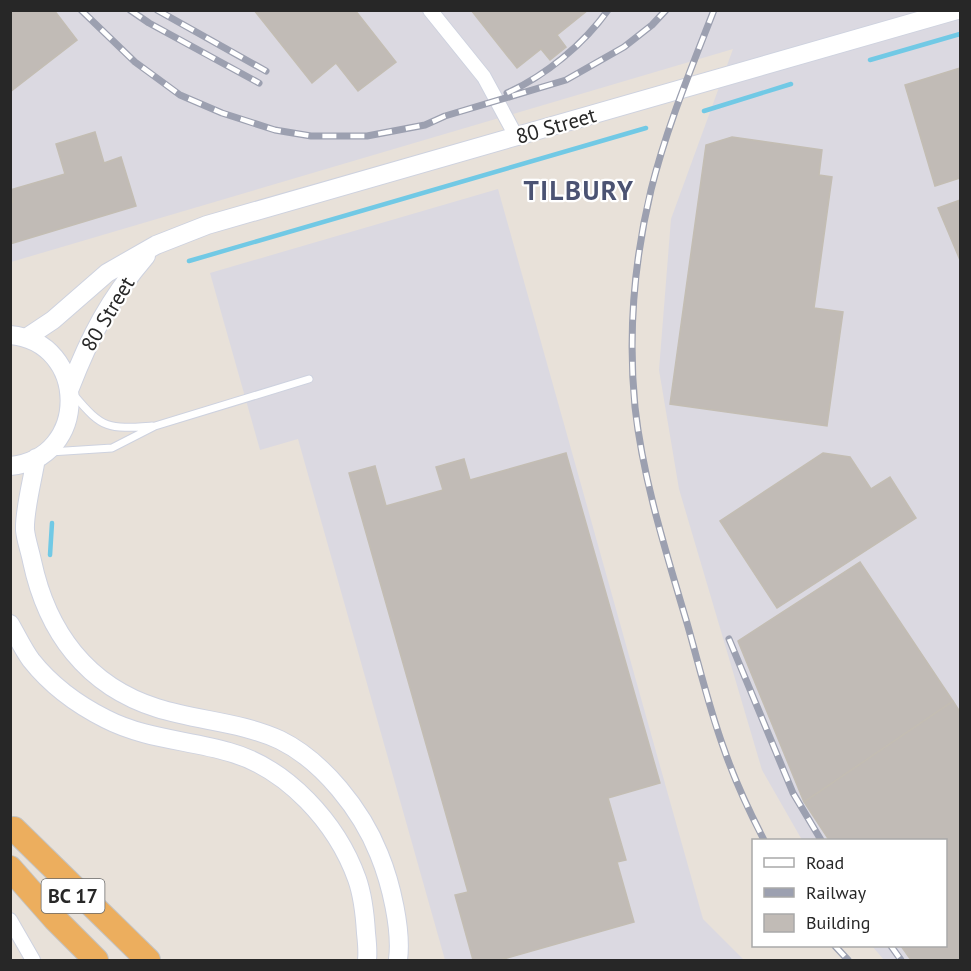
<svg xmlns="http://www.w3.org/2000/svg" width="971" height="971" font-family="'PT Sans',sans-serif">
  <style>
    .industrial { fill: #dbd9e1 }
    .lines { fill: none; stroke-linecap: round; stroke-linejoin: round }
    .stream { stroke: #71c9e5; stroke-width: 4.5 }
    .building { fill: #c1bbb6; stroke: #c3bdb3; stroke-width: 1.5 }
    .service-casing { stroke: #ced2df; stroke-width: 9 }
    .minor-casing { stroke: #ced2df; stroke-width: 16 }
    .tertiary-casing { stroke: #ced2df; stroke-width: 20 }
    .trunk-casing { stroke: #c3c3c3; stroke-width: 26 }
    .service { stroke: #fff; stroke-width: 7 }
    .minor { stroke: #fff; stroke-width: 14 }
    .tertiary { stroke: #fff; stroke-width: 18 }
    .trunk { stroke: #ecae5e; stroke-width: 24 }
    .rail-casing { stroke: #9ca0b0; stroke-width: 7 }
    .rail { stroke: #fff; stroke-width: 4.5; stroke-dasharray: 14; stroke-linecap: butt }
    .labels { text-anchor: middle; stroke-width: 4.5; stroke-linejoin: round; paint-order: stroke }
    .shield { fill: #fff; stroke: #686868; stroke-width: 1.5 }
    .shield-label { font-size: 20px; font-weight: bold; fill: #272727 }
    .street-label { font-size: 21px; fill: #272727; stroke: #fff }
    .district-label { font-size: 27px; font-weight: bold; letter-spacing: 1.5px; fill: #4b5373; stroke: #fff }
  </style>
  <rect width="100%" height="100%" fill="#e8e1d9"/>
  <path class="industrial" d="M11,11H960V960H884L872,946H946V840H802L762,770L679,489L659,370L671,219L733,49L11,262Z
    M498,189L703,919L744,960H445L298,439L260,450L210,273Z"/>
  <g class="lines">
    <path class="stream" d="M870,60L960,34
      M704,111L791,84
      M189,261L646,128
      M50,555L52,523"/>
  </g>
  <path class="building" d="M14,10H54L77,40L10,92V13Z
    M254,10H355L396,62L358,91L336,63L312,83Z
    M471,10H588L557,35L566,47L550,60L541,49L517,68Z
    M960,68V178L935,186L905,85Z
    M95,132L104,163L121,157L136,206L10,244V202H13L10,190L65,174L56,144Z
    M732,137L822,150L819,175L832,177L814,308L843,312L827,426L670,404L706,145Z
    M960,200V260L938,208Z
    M566,453L660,783L608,798L626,860L617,862L634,922L500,960H473L455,895L468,892L349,473L375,466L386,506L443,490L436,467L464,459L470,480Z
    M823,453L850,457L871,489L890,477L916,518L777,608L720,521Z
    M860,562L953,701L804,802L738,641Z
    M953,701L960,712V960H911L901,946H946V840H829L804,802Z"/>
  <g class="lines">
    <g class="service-casing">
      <path id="service" d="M74,395C103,430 109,429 152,426
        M50,452L112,448L155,426L309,379"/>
    </g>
    <g class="minor-casing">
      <path id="minor" d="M430,10L484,77L517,138
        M10,920L33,960"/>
    </g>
    <g class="tertiary-casing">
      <path id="tertiary" d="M10,335C89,342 90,459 10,466
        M26,338L53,320L107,273L156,245L207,225L957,10
        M70,388C90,336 110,298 146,256
        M36,458C33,478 24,511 25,530C26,540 30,551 32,561C47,632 87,686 157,708C198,721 241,722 280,740C323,761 362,811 379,854C391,883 402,930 398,960
        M10,624C17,636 23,649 31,660C50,684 78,705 106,719C145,739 188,740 229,752C287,768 337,823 357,879C363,896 365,916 366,933C367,942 368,952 367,960"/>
    </g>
    <g class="trunk-casing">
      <path id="trunk" d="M14,829L148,960
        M10,868L55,919L96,960"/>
    </g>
    <use href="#service" class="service"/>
    <use href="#minor" class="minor"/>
    <use href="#tertiary" class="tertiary"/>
    <use href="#trunk" class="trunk"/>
    <g class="rail-casing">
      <path id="rail" d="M81,10L135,62L180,95L222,113L275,130L311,136H367L425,125L445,116L566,80L624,47L652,25L666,10
        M130,10L149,23L259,83
        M157,10L266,71
        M714,10C691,69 666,129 651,190C634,261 628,335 635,407C643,480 666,552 687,623C699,665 709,708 724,749C735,781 749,811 764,840
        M507,93C545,76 584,44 608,10
        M729,639L793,793L821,840
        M835,946L848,960
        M891,946L901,960"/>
    </g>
    <use href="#rail" class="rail"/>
  </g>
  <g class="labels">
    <rect class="shield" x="41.5" y="879" width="63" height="34" rx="4.5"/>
    <g class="shield-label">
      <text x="73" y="903">BC 17</text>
    </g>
    <g class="street-label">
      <text transform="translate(556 126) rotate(-16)" y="7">80 Street</text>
      <text transform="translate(108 314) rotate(-59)" y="7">80 Street</text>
    </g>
    <g class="district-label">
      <text x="579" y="200">TILBURY</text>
    </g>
  </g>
  <rect width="971" height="971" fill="none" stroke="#272727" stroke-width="24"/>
  <rect x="752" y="839" width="195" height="108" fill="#ffffff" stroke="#a9a9a9" stroke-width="1.5"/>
  <rect x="764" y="858" width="30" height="9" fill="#ffffff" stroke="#a9a9a9" stroke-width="1.5"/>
  <text x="806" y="869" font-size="18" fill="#272727">Road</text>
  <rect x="764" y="888" width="30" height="9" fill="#9ca0b0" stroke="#a9a9a9" stroke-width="1.5"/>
  <text x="806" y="899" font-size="18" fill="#272727">Railway</text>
  <rect x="764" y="914" width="30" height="18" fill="#c1bbb6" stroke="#a9a9a9" stroke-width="1.5"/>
  <text x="806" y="929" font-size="18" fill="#272727">Building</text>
</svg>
